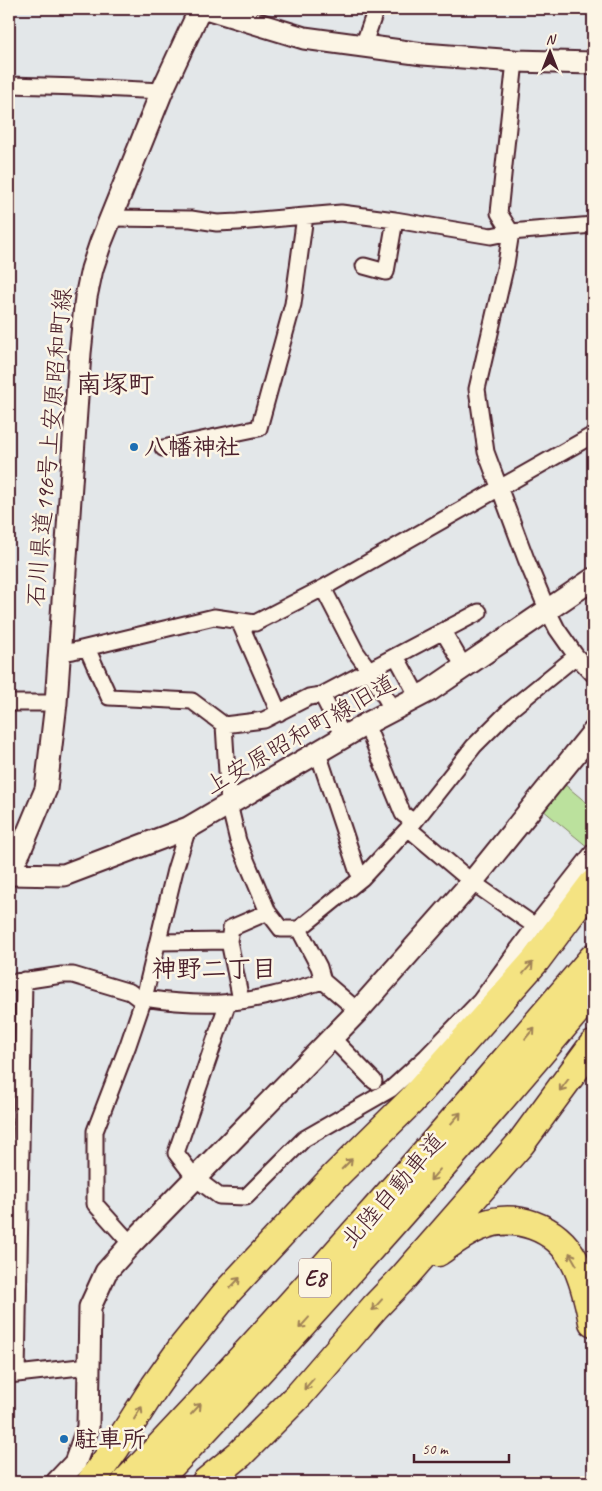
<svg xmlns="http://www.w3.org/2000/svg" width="602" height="1491" font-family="Caveat,'Klee One',sans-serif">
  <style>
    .green { fill: #bbe19d; stroke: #828064 }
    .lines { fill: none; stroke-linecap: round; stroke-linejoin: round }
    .street-casing { stroke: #4a1f2b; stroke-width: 19 }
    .secondary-casing { stroke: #4a1f2b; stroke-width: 25 }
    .highway-casing { stroke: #4a1f2b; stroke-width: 31 }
    .street { stroke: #fcf5e5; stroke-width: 15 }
    .secondary { stroke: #fcf5e5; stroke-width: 21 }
    .highway { stroke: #f4e382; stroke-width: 28 }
    .oneway { stroke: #9f8156 }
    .poi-dot { fill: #1f6fb2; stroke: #fcf5e5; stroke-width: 2 }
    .labels { text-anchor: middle; stroke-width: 5; stroke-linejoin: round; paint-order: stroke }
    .shield { fill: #fcf5e5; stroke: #7f5f63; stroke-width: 1 }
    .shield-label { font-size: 22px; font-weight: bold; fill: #4a1f2b }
    .street-label { font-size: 24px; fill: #4a1f2b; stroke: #fcf5e5 }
    .poi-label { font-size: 24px; font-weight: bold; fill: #4a1f2b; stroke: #fcf5e5; text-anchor: start }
    .neighbourhood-label { font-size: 25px; font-weight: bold; fill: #4a1f2b; stroke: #fcf5e5 }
    .quarter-label { font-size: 26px; font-weight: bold; fill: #4a1f2b; stroke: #fcf5e5 }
  </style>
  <rect width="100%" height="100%" fill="#e3e7e9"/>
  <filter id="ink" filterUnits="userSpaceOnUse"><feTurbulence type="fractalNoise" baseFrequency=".02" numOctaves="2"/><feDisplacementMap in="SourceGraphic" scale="10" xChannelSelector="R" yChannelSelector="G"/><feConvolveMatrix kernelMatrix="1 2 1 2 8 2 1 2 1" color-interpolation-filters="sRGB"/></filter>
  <g filter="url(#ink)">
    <path class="green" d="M564,784L593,808V844L589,848L543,810Z"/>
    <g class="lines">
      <g class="street-casing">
        <path id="street" d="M363,46L376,9
          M515,61L499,213L511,232L506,264L477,389L486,452L526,559L547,609L557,629L576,656L593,674
          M9,85L80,87L162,91
          M305,216L341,213L395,220L491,236L511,232L593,225
          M110,218L191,219L217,223L238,222L305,216L293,304L259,428L163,448
          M364,266L386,272L395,220
          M323,588L356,652L369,670L393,710
          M239,621L279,713
          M443,631L464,667
          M87,648L109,697L192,701L224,725L264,720L309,697L322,695L479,612
          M60,653L73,651L214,617L255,623L323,588L593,435
          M396,656L418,697
          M322,695L344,738
          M9,703H56
          M366,724L403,814L414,822
          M224,725L229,804L238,841L268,912L281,929H299
          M318,753L357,870L362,878
          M408,828L472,882L535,926L593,852
          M229,941L241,1000
          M158,942L229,941L231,928L268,912
          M9,983L62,975H73L130,992L142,1001
          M144,998C169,1002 195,1004 221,1003C256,1001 290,991 323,981
          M228,1002L176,1153L195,1178L219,1196L246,1197L304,1139L391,1089L426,1057L480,1001L535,926
          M358,1011L323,981L319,967L299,929L362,878L414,822L474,746L511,709L576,656
          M332,1038L374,1081
          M131,1244L95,1204V1131L128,1045L144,998L175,870L188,828
          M17,1374L89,1366
          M9,1375L17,1374L24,980"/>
      </g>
      <g class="secondary-casing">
        <path id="secondary" d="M209,9L304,38L423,54L515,61L593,63
          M9,872L20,851L46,789L56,703L80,353L86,297L92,269L101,242L162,91L200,9
          M9,874L64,875L188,828L366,724L429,691L593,579
          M57,1482L75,1463L88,1427L90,1307L106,1272L131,1244L358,1011L472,882L593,732"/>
      </g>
      <g class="highway-casing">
        <path id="highway" d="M438,1252C452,1242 465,1232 481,1226C515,1212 556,1227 574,1260C584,1279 589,1301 593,1322
          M91,1482L116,1447L155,1386L182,1348L228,1291L335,1176L411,1101L536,960L593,884
          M126,1482C288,1313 441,1136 593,958
          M155,1482C307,1323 451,1159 593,991
          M206,1482L240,1454L300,1394L375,1307L403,1278L521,1143L593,1045"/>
      </g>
      <use href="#street" class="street"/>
      <use href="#secondary" class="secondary"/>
      <use href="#highway" class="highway"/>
    </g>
    <defs><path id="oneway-shaft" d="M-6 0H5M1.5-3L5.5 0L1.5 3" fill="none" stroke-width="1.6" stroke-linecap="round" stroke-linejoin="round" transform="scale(1.25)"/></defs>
    <g class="oneway">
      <use href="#oneway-shaft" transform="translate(528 968) rotate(-49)"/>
      <use href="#oneway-shaft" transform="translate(530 1033) rotate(-50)"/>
      <use href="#oneway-shaft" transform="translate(564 1085) rotate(127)"/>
      <use href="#oneway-shaft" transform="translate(456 1118) rotate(-49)"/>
      <use href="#oneway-shaft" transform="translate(347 1164) rotate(-45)"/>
      <use href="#oneway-shaft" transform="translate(435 1175) rotate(131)"/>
      <use href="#oneway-shaft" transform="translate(573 1259) rotate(-120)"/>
      <use href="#oneway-shaft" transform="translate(235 1283) rotate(-47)"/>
      <use href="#oneway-shaft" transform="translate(377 1305) rotate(132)"/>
      <use href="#oneway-shaft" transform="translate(304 1323) rotate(132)"/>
      <use href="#oneway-shaft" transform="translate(309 1384) rotate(131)"/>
      <use href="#oneway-shaft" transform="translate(196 1409) rotate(-47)"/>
      <use href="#oneway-shaft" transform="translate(138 1413) rotate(-58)"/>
    </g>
  </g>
  <g class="poi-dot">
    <circle cx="134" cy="447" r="5"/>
    <circle cx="64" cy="1439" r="5"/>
  </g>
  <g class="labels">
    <rect class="shield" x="299" y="1258.5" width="32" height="39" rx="4"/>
    <g class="shield-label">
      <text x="315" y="1286">E8</text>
    </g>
    <g class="street-label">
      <text transform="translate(49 447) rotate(-85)" y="8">石川県道196号上安原昭和町線</text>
      <text transform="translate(300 734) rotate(-30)" y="8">上安原昭和町線旧道</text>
      <text transform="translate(393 1190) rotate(-49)" y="8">北陸自動車道</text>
    </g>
    <g class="poi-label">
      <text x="144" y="455">八幡神社</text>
      <text x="74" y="1447">駐車所</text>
    </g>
    <g class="neighbourhood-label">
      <text x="214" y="977">神野二丁目</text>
    </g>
    <g class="quarter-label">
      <text x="115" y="393">南塚町</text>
    </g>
  </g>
  <rect width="602" height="1491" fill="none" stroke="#fcf5e5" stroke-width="30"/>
  <rect x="15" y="15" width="572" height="1461" fill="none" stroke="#4a1f2b" stroke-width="2" filter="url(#ink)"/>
  <g transform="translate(550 52)" stroke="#fcf5e5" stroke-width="4" paint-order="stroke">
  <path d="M0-4L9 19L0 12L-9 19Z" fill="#4a1f2b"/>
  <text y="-8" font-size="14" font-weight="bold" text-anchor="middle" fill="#4a1f2b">N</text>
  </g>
  <path d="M414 1454v8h95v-8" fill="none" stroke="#4a1f2b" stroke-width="2.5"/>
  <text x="422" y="1454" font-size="15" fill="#4a1f2b" stroke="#fcf5e5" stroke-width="4" paint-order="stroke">50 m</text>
</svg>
